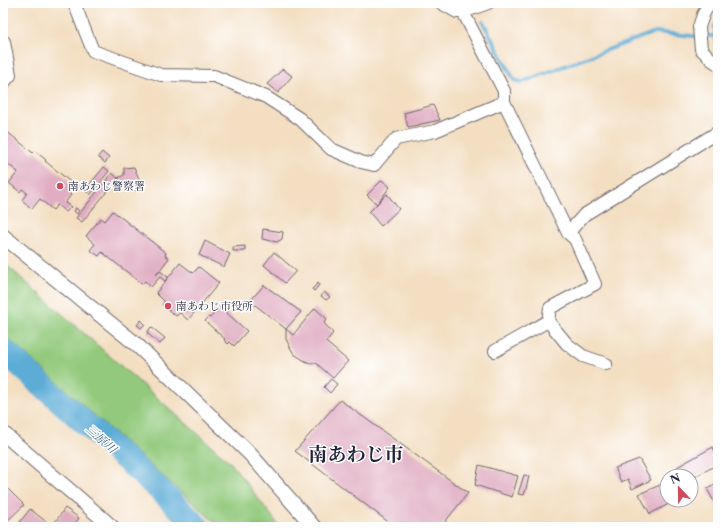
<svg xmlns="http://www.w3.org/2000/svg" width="721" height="530" font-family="'Libre Caslon Text','Noto Serif JP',serif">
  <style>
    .green { fill: #92c97b; stroke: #5a765b }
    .water { fill: #5cacd6; stroke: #3f6788 }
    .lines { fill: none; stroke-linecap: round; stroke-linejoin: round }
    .stream { stroke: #5cacd6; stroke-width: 4 }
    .river { stroke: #5cacd6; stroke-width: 24 }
    .building { fill: #e0adc2 }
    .minor-casing { stroke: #6b646a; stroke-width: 14 }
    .tertiary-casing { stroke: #6b646a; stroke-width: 16 }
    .minor { stroke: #fff; stroke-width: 12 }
    .tertiary { stroke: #fff; stroke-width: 14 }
    .poi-dot { fill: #d1495b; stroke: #fff; stroke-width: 1.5 }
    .labels { text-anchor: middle; stroke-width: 3; stroke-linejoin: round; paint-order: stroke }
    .poi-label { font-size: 11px; fill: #22223b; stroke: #fff; text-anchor: start }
    .water-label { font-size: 12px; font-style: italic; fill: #3c6081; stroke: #fff }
    .town-label { font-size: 19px; font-weight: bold; fill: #22223b; stroke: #fff }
  </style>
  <rect width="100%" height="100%" fill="#fff"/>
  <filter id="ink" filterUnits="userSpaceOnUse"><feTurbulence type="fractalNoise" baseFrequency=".025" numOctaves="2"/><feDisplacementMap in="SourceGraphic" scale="8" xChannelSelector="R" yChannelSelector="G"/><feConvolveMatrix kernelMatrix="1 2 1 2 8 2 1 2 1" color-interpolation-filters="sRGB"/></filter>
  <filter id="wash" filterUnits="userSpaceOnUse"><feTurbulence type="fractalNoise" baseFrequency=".012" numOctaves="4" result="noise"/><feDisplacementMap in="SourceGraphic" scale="16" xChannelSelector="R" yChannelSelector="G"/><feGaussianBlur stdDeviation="0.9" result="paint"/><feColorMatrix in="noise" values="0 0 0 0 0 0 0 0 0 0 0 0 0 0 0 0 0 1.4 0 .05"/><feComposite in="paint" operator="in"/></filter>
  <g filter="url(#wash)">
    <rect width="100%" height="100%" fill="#f3dec1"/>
    <path class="green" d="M3,262L231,463L280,527H220L3,334Z"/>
    <path class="water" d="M718,18V55L713,27Z"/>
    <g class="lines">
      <path class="stream" d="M483,22L514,80L522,82L655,32L692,36H714"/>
      <path class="river" d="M3,350L162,492L198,527"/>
    </g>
    <g id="blocks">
      <path class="building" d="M283,69L292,76L278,93L267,84Z
        M433,105L440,120L408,127L404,113Z
        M5,130L33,153L35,151L46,160L45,161L73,184L67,191L71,195L65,203L71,207L66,212L57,205L53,210L40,199L32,209L22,200L27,193L22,189L20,192L9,183L18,172L3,160V132Z
        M102,152L109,158L105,163L98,157Z
        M104,167L109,171L90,195L85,190Z
        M134,167L142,186L137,191L118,178L124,175V168Z
        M112,173L118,178L82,222L76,218Z
        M382,180L390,187L377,204L387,194L399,209L381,226L369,212L377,204L367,195Z
        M76,208L79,211L77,214L74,211Z
        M113,211L166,253L165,256L169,258L156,275L160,271L168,277L165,281L160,277L151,287L145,281L142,284L102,252L99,256L90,250L95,244L86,236L101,218L105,221Z
        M263,229L283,232L282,239L277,242L262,239Z
        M205,241L230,254L224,267L199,255Z
        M245,246V251H233V247Z
        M274,252L296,271L285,283L264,265Z
        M180,263L193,273L199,267L219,283L188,320L180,313L176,316L162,305L165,302L156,293Z
        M318,283L319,285L314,291L312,289Z
        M264,285L301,312L286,329L250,301Z
        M324,292L330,297L326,300L321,296Z
        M220,307L247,331L234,346L230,342L228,344L224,340L225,339L205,321L209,317L210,318Z
        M315,308L327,319L324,323L333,333L326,342L348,361L333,378L316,363H310L305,361L294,354L291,349L286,339V329L293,335Z
        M141,320L145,324L141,328L137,325Z
        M151,327L165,338L160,344L147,333Z
        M331,379L337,384L330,393L324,387Z
        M340,400L468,493L441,527H395L295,451Z
        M713,447L718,459V464L691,479V476H683L677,467Z
        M639,459L651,480L632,489L628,479L621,482L615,468Z
        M479,465L518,476L512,497L475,485Z
        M524,475L529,476L526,489L524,495L518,494Z
        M667,482V500H676L650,514L639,494Z
        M718,483V504L716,505L707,489Z
        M3,484L24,505L3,525Z
        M65,508L79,518L73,527H56L53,525Z
        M30,509L53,527H16Z"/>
    </g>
  </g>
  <g filter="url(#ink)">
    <use href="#blocks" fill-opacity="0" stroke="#6b646a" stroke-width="1"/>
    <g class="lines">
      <g class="minor-casing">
        <path id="minor" d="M74,3L93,51L161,75L214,76L266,97L300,119L331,149L361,162L374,165L396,139L435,131L504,102
          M441,3L457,12H463L504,91V102L568,233
          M709,3L703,15L699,27L701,49L712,60L718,64
          M463,12L488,3
          M548,321L567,344L583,356L606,364
          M495,351L548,321L550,308L595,284L575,239L568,233L584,215L718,132"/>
      </g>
      <g class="tertiary-casing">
        <path id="tertiary" d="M3,42L9,75L3,82
          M3,236L137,345L250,454L314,527
          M3,433L112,527"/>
      </g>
      <use href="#minor" class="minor"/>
      <use href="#tertiary" class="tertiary"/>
    </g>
  </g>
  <g class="poi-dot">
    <circle cx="60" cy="186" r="4"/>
    <circle cx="168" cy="306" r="4"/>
  </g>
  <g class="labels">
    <g class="poi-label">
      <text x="68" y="190">南あわじ警察署</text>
      <text x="176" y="310">南あわじ市役所</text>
    </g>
    <g class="water-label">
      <text transform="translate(101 439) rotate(42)" y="4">三原川</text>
    </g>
    <g class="town-label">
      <text x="356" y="461">南あわじ市</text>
    </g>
  </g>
  <rect width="721" height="530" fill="none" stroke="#fff" stroke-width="16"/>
  <g transform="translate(679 488) rotate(338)"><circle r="19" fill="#ffffff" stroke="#a7a7b1"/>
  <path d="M0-3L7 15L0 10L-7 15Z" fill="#d1495b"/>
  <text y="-6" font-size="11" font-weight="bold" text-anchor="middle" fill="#22223b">N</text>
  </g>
</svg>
